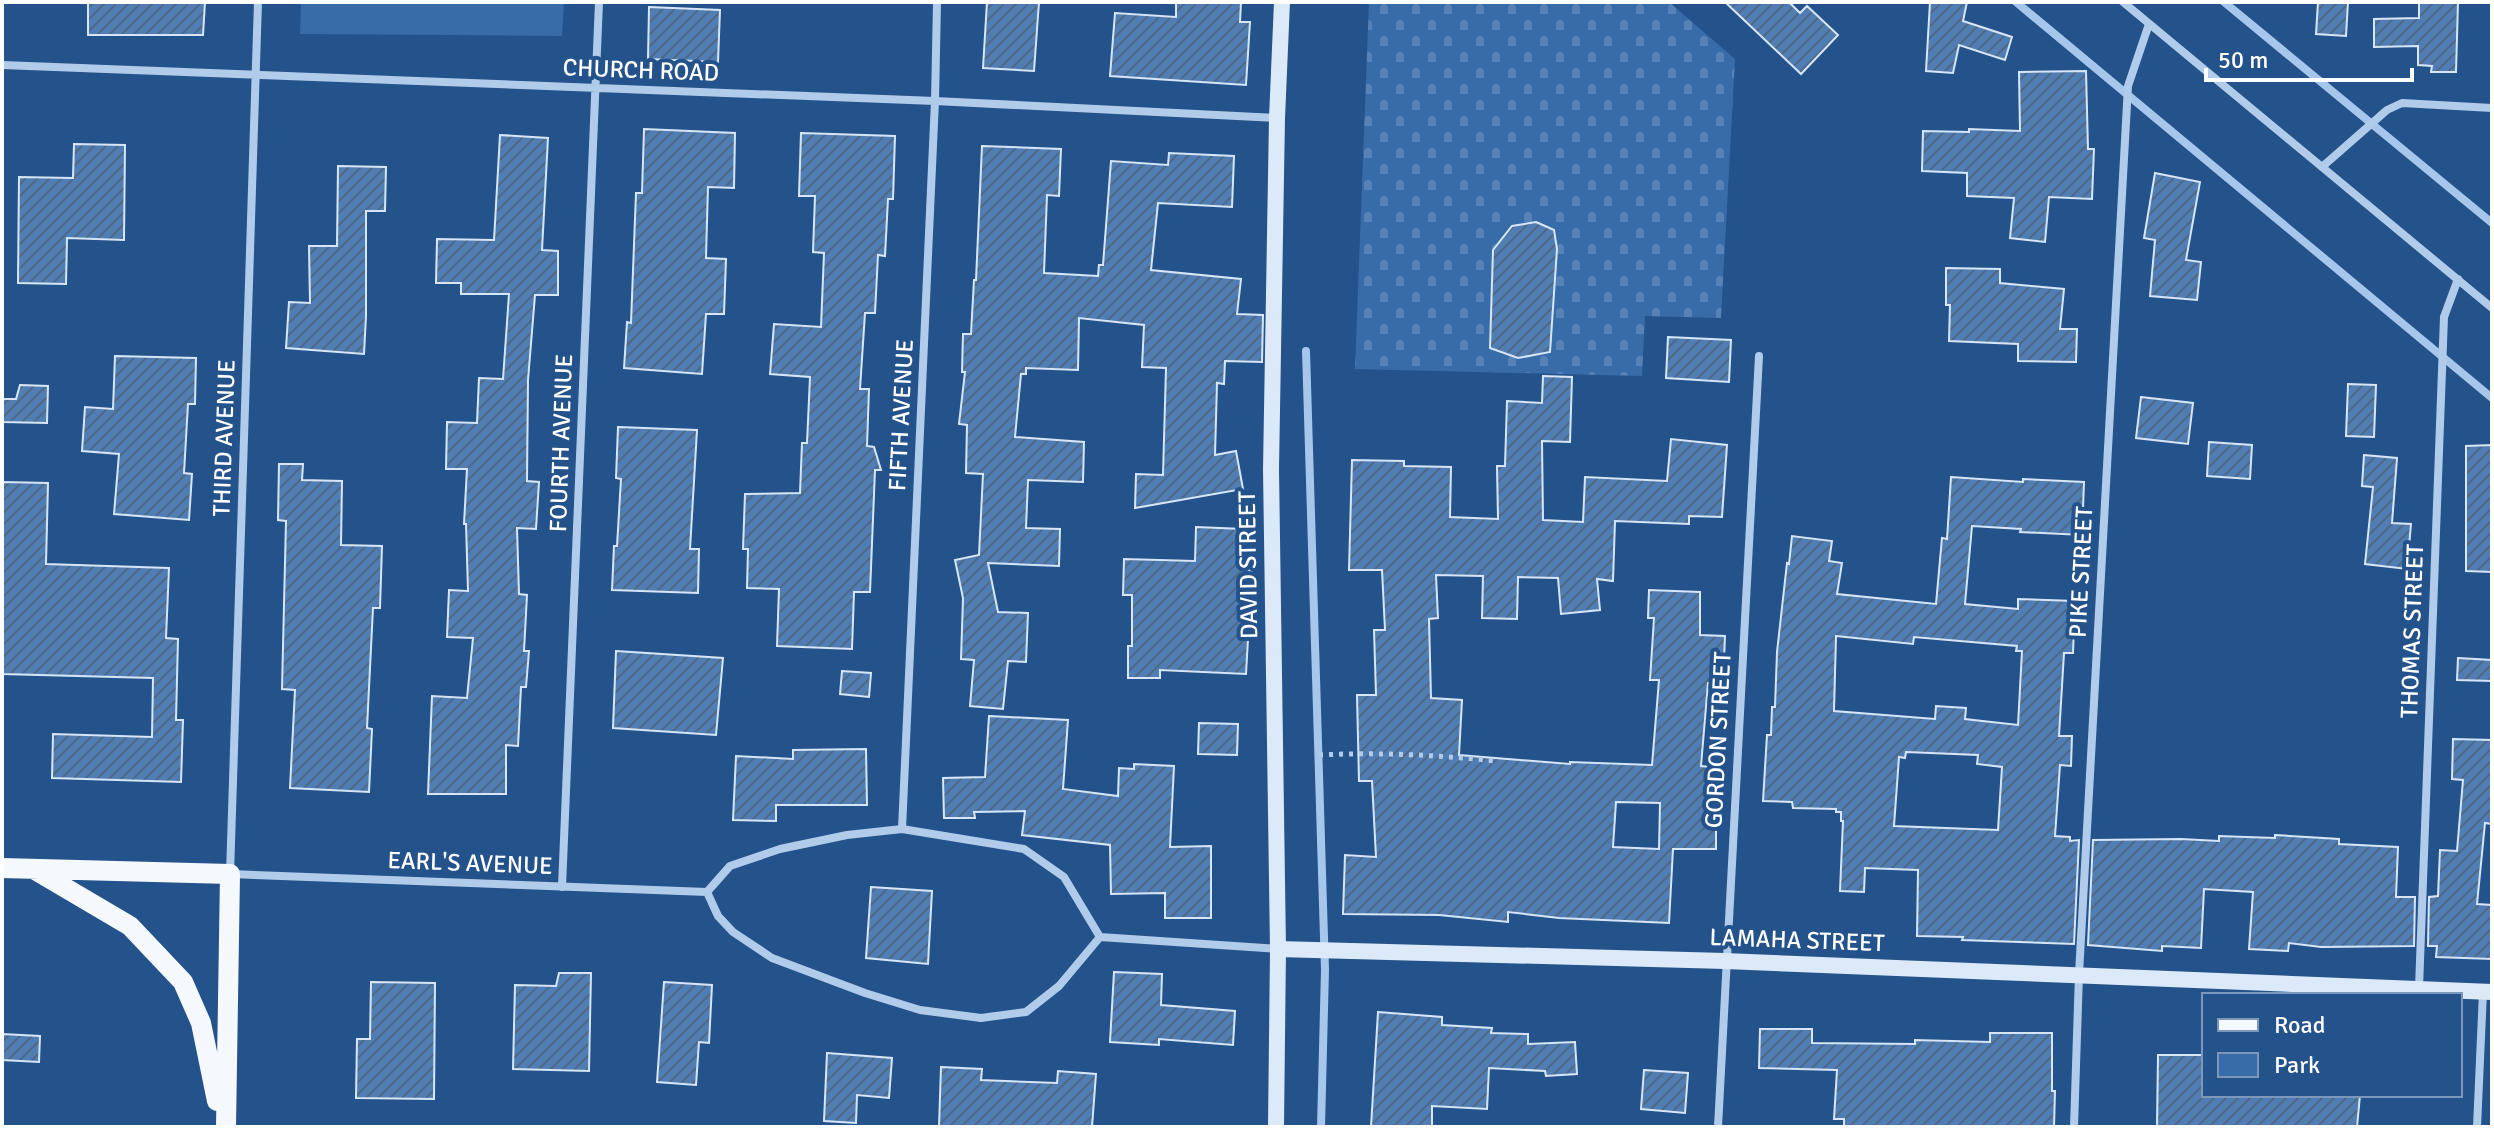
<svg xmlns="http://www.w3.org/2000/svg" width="2494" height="1129" font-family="Signika,sans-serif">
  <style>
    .cemetery { fill: url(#cemetery-stones) }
    .park { fill: #386ca8 }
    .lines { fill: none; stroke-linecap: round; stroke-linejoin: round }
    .stream { stroke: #a6c7eb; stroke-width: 8 }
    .building { fill: url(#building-hatch); stroke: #d6e6f8; stroke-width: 2; fill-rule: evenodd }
    .path { stroke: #b1ccea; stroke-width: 5; stroke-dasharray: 4 6; stroke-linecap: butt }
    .street { stroke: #b1ccea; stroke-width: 8 }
    .secondary { stroke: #dce9f8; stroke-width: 16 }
    .primary { stroke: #f5f9fe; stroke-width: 20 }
    .labels { text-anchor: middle; stroke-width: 8; stroke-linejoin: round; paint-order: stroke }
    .street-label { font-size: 24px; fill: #fff; stroke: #24528b }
  </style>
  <defs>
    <pattern id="cemetery-stones" width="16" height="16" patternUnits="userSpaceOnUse" patternTransform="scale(2)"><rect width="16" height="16" fill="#386ca8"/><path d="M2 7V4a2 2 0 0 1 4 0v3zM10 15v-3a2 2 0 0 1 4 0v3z" fill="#5682b5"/></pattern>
    <pattern id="building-hatch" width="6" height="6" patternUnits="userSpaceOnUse" patternTransform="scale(2)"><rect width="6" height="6" fill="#507eb4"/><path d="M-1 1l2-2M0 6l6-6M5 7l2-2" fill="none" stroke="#4e6885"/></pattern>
  </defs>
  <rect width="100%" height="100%" fill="#24528b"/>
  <path class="cemetery" d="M1369,2H1669L1735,59L1721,318L1645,316L1642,376L1355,369Z"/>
  <path class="park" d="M301,2H564L562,36L300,34Z"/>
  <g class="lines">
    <path class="stream" d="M2016,2L2492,398
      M2224,2L2492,223
      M1306,351L1325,970L1321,1127"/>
  </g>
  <path class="building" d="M88,2H205L203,35H88Z
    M987,2H1039L1034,71L983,68Z
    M1176,2H1241L1240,22H1250L1246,85L1110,76L1115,13L1176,17Z
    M1725,2H1789L1800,13L1807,6L1838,35L1801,74Z
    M1930,2H1967L1963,21L2012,37L2005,60L1959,45L1953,73L1926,71Z
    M2318,2H2348L2346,36L2316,34Z
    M2419,2H2458L2456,72H2431L2432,66L2418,65V46L2374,47V19L2419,18Z
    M649,7L720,10L718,62L648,59Z
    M2086,71L2088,149H2094L2092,199L2049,197L2045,242L2010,238L2014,198L1967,196V173L1922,171L1923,131L1969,132V129L2020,131L2019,72Z
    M644,129L735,133L734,188L708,187L706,258L726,259L724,314H706L702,374L624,368L627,322L631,323L636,193H642Z
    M801,133L895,136L893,199H888L885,256L878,255L875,313H865L860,389H869L867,446L874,447L881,470H875L870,592H854L852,649L777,646L779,589L747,588L748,549H743L745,494L800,493L802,443H807L810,377L770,374L774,324L821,327L824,253L813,252L815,196H799Z
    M500,135L548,138L542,250L558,251V295H535L528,380L527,481L539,482L536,529L517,528L519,594L527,595L524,651H529L526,687H521L518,746L506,745V794H428L432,696L467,698L473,638L447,637L449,590L468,591L466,524H464L467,469H446L447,422L477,423L479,378L503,379L509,294H461V283H436L437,239L494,240Z
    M74,144L125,145L124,240L67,238L66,284L18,283L19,177L73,178Z
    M982,146L1061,149L1059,196L1047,195L1044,273L1098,276L1099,265H1103L1111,161L1168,165L1169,153L1234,156L1232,207L1158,203L1151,270L1241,279L1237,314L1263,315L1262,362L1225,361L1224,384L1217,383L1215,455L1236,451L1243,489L1135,508L1136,474L1163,475L1166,368L1142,367L1144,325L1079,318L1078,370L1026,368V374H1021L1015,437L1084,442L1083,482L1028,480L1026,528L1060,529L1059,566L988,563L998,612L1028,613L1026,662L1008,661L1003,709L970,706L974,660L961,659L963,598L955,560L979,555L983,474L966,473L967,425L959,424L965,372H962L963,334H971L974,280H976Z
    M338,166L386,167L385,211H366V316L364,354L286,348L289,302L310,303L309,246H337Z
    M2155,173L2200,182L2186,260L2201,262L2197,300L2150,296L2155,240L2144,238Z
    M1536,222L1554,230L1557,249L1550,352L1518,358L1490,348L1493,250L1512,226Z
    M1946,268L2000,269V283L2064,289L2060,329H2077L2076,362L2018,361V344L1949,341L1950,305H1946Z
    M1668,337L1731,340L1729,382L1666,378Z
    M115,356L196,358L195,404H188L184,473L192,474L189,520L114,514L119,454L82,451L85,407L113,409Z
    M1543,376L1572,377L1570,442L1542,441L1543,520L1583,522L1585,477L1667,481L1671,439L1727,445L1722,517L1689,516V524L1615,521L1613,581L1597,579L1600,610L1561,614L1558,578L1518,577L1517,619L1482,618L1483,576L1436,575L1438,618L1429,619L1431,698L1462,700L1459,755L1570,764V762L1652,765L1659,680H1650L1654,618H1648L1649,590L1700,592V635L1725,636L1723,684L1708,683L1701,766L1710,767L1709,822H1716V849H1673L1669,923L1559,918L1508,912V922L1439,915L1343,914L1345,855L1376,857L1372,781H1359L1357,695H1376L1374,630H1385L1382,570H1349L1352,460L1404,461V466L1451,467L1450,517L1498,519L1497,466H1505L1507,401L1542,403ZM1616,802L1660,803L1659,849L1613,847Z
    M2348,384L2376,385L2374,437L2346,436Z
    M20,385L48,386L47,423L2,422V399H16Z
    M2141,397L2193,403L2188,444L2136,438Z
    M618,427L697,430L690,549H699L698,593L612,590L614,546H617L621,479L616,478Z
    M2209,442L2252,445L2250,479L2207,476Z
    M2492,445V572L2466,571V446Z
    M2364,455L2397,458L2392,523L2411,524L2407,569L2365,564L2373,487L2362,486Z
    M279,464H303L302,480L342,481L341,545L382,546L380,608H373L367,728L372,729L369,792L290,788L295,690L282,689L286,521L278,520Z
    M1951,477L2023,482V479L2084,482L2082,535L2020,532L2021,529L1972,526L1965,604L2018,609V599L2075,601L2073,653H2064L2059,736H2072L2071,766L2060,765L2055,836L2070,837V841L2079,840L2074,944L1962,940L1963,937L1917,936L1918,870L1865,868L1864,892L1840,891L1843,821H1841V812H1836V809L1793,808L1792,802L1763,801L1767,735H1771L1772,707H1775L1777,652L1787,563L1789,564L1792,536L1832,541L1829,561L1842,563L1837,594L1936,604L1942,538L1947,539ZM1836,636L1913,644L1914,637L2017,646L2016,651H2022L2018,725L1965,719L1966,708L1936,706L1935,719L1834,711ZM1906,752L1978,755L1977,764L2002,767L1998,830L1894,826L1899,757L1905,758Z
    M2,482L48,483L46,564L169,568L166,638L178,639L176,720H183L181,782L52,778L53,734L152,737L153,678L2,674Z
    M1196,527L1243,529L1242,570H1252L1246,674L1160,670V678H1128V646H1132V595H1123L1124,559L1195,561Z
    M616,651L723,658L716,735L613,728Z
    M2458,658L2492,660V681L2457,680Z
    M842,671L871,673L869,697L840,694Z
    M989,716L1068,720L1063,789L1118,796L1119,768L1134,769V764L1174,766L1170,847L1211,846V918H1165V893L1111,894L1110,845L1022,835L1025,811L974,812L975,818H944L943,778L985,777Z
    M1199,723L1238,724L1237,755L1198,754Z
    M2453,739L2492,740V824L2485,823L2477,904L2492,905V959L2436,957L2437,946H2428L2429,897L2438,896L2440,850L2457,851L2463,780L2452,779Z
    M866,749L867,805H776V821L733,820L736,756L793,759V750Z
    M2275,835L2339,839V844L2398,847L2396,897H2415L2414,946L2321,947L2289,943L2288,951L2249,949L2253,892L2204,889L2201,948L2162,946V951L2088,945L2093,840L2181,839L2219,841V836L2275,838Z
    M871,887L932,891L928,964L866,958Z
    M1114,972L1162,974L1161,1005L1235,1011L1233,1045L1159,1039V1045L1110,1042Z
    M559,973H591L589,1071L513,1069L515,985L556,986Z
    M371,982L435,983L434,1099L356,1098L357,1039H370Z
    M664,982L712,985L709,1043L699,1042L696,1085L657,1082Z
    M1378,1012L1442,1017V1025L1492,1028L1491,1033L1528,1034V1044L1575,1042L1577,1074L1546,1076L1545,1071L1489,1068L1487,1109L1432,1106V1127H1371Z
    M1760,1029H1812V1043L1915,1044V1040L1990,1042V1033H2052V1091H2055L2054,1127H1844V1119H1834L1837,1070L1759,1068Z
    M2,1034L40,1036L39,1062L2,1060Z
    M827,1053L892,1058L889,1098L857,1095L856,1123L824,1121Z
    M2158,1055H2202V1095H2360L2357,1127H2157Z
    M941,1067L982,1069L981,1080L1057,1083L1058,1071L1096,1074L1092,1127H939Z
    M1644,1070L1688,1073L1685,1113L1641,1109Z"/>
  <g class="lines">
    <path class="path" d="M1319,755C1379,752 1437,755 1496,761"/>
    <path class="street" d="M258,2L230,874L707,892
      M2123,2L2492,308
      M2,65L935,101L1277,118
      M2322,167L2387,110L2402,103L2492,108
      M902,829L935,101L937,2
      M562,887L599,2
      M707,892L718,916L733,932L772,958L865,993L920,1010L981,1018L1026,1012L1059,986L1100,937
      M707,892L730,866L780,849L847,835L902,829L1024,849L1064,877L1100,937
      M1100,937L1278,949
      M2419,988L2444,317L2458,279
      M1718,1127L1759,356
      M2074,1127L2079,974L2128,86L2149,24
      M2477,1127L2483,992"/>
    <path class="secondary" d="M1278,949L1725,961L2492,992
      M1276,1127L1278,949L1271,469L1277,118L1282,2"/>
    <path class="primary" d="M2,868L230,874L226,1127
      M35,870L130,926L183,982L201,1023L217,1101"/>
  </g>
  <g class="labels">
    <g class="street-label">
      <text transform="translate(641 70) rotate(2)" y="8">CHURCH ROAD</text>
      <text transform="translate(901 415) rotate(-87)" y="8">FIFTH AVENUE</text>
      <text transform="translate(224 438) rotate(-88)" y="8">THIRD AVENUE</text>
      <text transform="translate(561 443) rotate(-88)" y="8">FOURTH AVENUE</text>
      <text transform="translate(1248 565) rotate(-91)" y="8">DAVID STREET</text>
      <text transform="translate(2081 572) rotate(-87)" y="8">PIKE STREET</text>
      <text transform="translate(2412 631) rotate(-88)" y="8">THOMAS STREET</text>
      <text transform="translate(1718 740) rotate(-87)" y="8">GORDON STREET</text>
      <text transform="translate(470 863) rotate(2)" y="8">EARL'S AVENUE</text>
      <text transform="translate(1797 940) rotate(2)" y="8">LAMAHA STREET</text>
    </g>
  </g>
  <rect width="2494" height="1129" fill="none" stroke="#ffffff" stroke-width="8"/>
  <rect x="2202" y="993" width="260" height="104" fill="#24528b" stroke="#7c97b9" stroke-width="2"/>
  <rect x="2218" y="1019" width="40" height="12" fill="#f5f9fe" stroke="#7c97b9" stroke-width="2"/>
  <text x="2274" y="1033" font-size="24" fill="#ffffff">Road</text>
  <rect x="2218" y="1053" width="40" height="24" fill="#386ca8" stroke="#7c97b9" stroke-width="2"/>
  <text x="2274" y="1073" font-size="24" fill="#ffffff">Park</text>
  <path d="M2206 68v12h206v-12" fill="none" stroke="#ffffff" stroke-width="4"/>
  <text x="2218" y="68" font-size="24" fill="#ffffff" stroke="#24528b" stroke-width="6" paint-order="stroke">50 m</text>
</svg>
